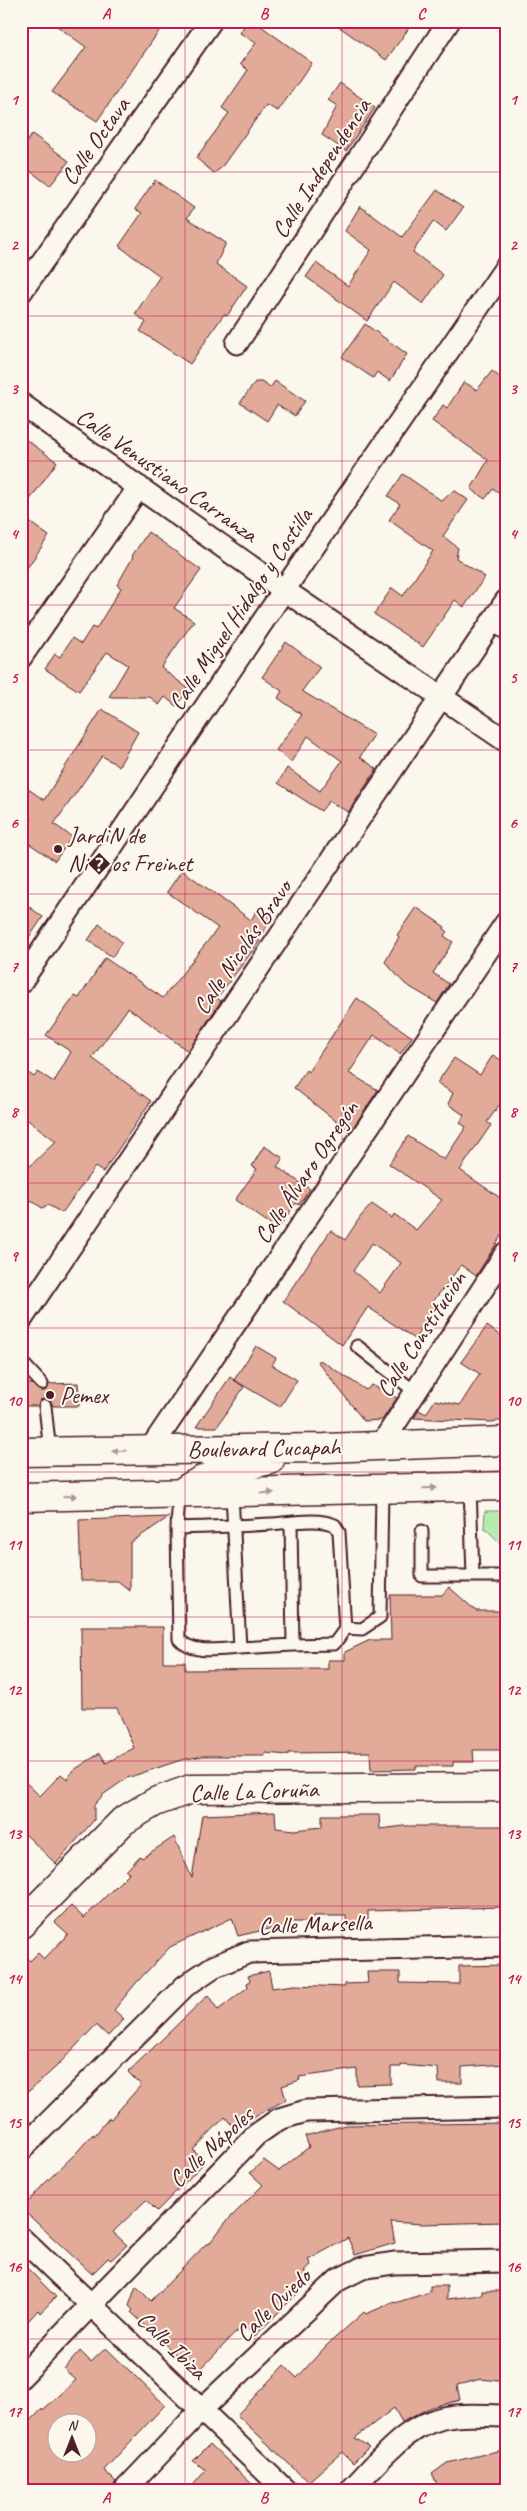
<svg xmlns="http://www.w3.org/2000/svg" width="527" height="2511" font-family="Caveat,sans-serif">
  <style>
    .green { fill: #b5ecae; stroke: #80866c }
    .building { fill: #e2ab99; stroke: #4a1f2b; fill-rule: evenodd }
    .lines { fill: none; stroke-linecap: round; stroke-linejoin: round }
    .lane-casing { stroke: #4a1f2b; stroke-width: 15 }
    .street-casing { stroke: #4a1f2b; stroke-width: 25 }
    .secondary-casing { stroke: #4a1f2b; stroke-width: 31 }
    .lane { stroke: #fbf7ec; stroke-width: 11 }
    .street { stroke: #fbf7ec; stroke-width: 21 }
    .secondary { stroke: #fbf7ec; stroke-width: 28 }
    .oneway { fill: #ab9695 }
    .grid { fill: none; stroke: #c2185b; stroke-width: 1; stroke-opacity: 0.55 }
    .poi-dot { fill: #4a1f2b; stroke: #fbf7ec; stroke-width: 2 }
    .labels { text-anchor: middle; stroke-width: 4; stroke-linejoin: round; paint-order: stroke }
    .street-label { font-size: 24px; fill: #4a1f2b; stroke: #fbf7ec }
    .poi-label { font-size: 24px; fill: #4a1f2b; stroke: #fbf7ec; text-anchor: start }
    .neatline { fill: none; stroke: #c2185b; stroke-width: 2 }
    .grid-label { font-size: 16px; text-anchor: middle; font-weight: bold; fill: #c2185b }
  </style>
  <rect width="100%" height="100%" fill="#fbf7ec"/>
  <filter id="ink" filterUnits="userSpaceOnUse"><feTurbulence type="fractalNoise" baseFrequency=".02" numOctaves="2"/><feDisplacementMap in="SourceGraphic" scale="10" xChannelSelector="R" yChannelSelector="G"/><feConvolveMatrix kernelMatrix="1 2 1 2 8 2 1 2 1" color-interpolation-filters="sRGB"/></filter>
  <g filter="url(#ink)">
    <path class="green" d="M485,1511H506V1549L484,1527Z"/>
    <path class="building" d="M50,21H166L97,121L52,92L86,47Z
      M247,21H254L312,63L278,111L266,105L221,168L214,173L196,158L229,113L222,108L248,70L240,64L256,43L240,33Z
      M331,21H414L386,60Z
      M340,83L375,108L346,151L322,135L337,106L328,100Z
      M32,134L69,161L50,186L21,164V150Z
      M155,180L194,208L187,218L226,243L216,264L247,286L227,316L224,314L190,364L140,331L146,322L135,314L160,276L119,246L142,213L135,209Z
      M437,190L463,208L446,231L433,221L413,252L443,275L423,304L394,282L367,321L306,277L316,263L348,286L371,250L345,231L360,206L402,237Z
      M365,324L407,354L390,381L377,372L373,378L342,357Z
      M492,371L506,382V480L498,492L493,489L485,499L471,489L488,460L432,421L443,405L447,408L464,382L477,390Z
      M275,381L305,401L295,416L277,405L267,421L240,403L255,382H262L270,388Z
      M21,436L57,462L21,512Z
      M403,474L442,501L454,490L468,500L443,536L458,548L456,558L485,577L464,607L455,600L423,647L374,614L392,588L403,596L433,551L389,520L400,504L388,496Z
      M21,516L49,536L21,577Z
      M148,532L201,570L174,608L194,621L161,668L189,689L176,706L165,697L159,705L150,697H109L128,665L107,652L79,691L45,669L55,654L60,657L72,638L81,644L92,627L96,629L121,588L117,585L133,557L132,556Z
      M286,642L320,667L302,691L374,735L360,757L377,769L348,812L329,801L321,811L278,783L287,768L320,791L342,761L308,736L291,762L276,750L302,715L278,698L282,691L262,677Z
      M102,709L138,732L119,766L102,756L54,824L72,837L55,861L21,838V834L32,818L21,810V784L44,800Z
      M182,870L251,920L259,907L272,918L258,940L260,941L217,998L221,1001L188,1051L128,1008L92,1058L151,1101L103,1172L95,1167L62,1213L48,1205L42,1208L21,1193V1175L56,1141L21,1115V1068L34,1077L38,1072L54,1082L71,1052L46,1035L75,996L79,998L105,958L163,998L218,928L167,892Z
      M21,901L43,917L21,949Z
      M416,907L445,927L444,929L447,931L444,936L453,942L433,973L449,984L437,1003L405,984L385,962L399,937L397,935Z
      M99,924L122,942L112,957L88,940Z
      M357,998L412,1037L400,1054L374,1035L349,1073L378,1090L350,1132L294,1088L306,1070L308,1072Z
      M493,1055L506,1063V1096L487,1122L491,1125L460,1170L506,1202V1228L476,1276L461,1265L432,1303L436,1305L415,1339L368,1307L342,1345L283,1301L331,1230L345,1240L361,1216L372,1204L392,1218L394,1214L416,1230L442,1200L389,1164L408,1136L444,1160L466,1127L460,1123L464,1115L448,1104L453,1093L437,1083L454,1058L480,1075ZM372,1243L401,1263L380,1293L353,1271Z
      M264,1146L283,1158L277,1167L310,1189L299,1205L296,1203L278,1229L235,1200L257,1169L252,1166Z
      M487,1326L506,1340V1420L491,1422L414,1418L419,1410L426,1414L435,1400L460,1405L480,1374L461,1362Z
      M256,1346L276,1358L272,1365L297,1380L280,1407L234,1380Z
      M320,1360L366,1390L372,1385L397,1398L382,1420L364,1421L318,1362Z
      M230,1377L244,1387L217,1427H196Z
      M78,1383L79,1406H53L51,1401L45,1399L40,1400L38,1406H21V1384H32L37,1389L43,1391L47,1389L49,1384Z
      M169,1517L130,1543V1591L118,1581H81L79,1520Z
      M449,1587L476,1611H506L505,1750H473L474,1762H453V1766H416V1769L371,1770L370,1752L288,1753V1755L265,1753V1756H203L181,1760L127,1778L104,1794L94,1805V1820L56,1864L21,1830V1778L40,1796L61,1774L67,1779L74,1770L100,1753L106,1763L134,1748L117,1708H82L81,1627H163V1662H185V1670L328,1669V1660H345V1652L370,1640H391L390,1595H442Z
      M275,1812L276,1828L294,1830L322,1827V1815H379L380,1829L404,1826H503V1907L368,1911V1927L347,1928L346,1916H314L308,1922H289L290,1929H268L238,1936L232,1918L170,1947L136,1983L114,2010L124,2019L108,2036L96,2025L56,2067L21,2098V1953L30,1961L38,1953L44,1959L68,1934L55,1922L71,1906L84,1918L129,1873L126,1871L140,1856L142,1858L174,1837L192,1878L202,1815Z
      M506,1965V2064L462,2067V2083H439L438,2068L401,2065V2067H391V2084L357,2085V2069L299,2077L300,2080L282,2086L286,2100L258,2114L236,2130L225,2117L193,2150L205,2162L157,2211L146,2200L113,2232L127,2245L111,2260L108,2258L92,2274L22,2209L43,2185L76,2153L93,2134L94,2136L109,2118L111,2119L141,2085L128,2072L208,1995L218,2010L248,1987L247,1983L250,1981L248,1976L269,1971L272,1988L295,1985L345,1987V1984L368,1983L367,1972H400V1983L459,1984V1966Z
      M504,2123L506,2222L422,2224L391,2222L395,2243L355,2255L348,2238L308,2260L311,2265L304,2271L309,2277L296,2291L298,2293L255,2336L243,2325L196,2374L131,2312L133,2310L129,2306L136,2286L151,2301L207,2243L208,2245L226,2222L263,2185L250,2173L264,2160L279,2171L309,2147L305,2136L345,2125Z
      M21,2262L56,2297L40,2313L38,2310L21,2329Z
      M430,2286H447V2299L482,2295V2291H502V2297H506V2382L481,2379L457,2385L460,2400L431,2407L402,2422L394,2408L355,2438L369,2447L353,2463L342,2452L308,2482L237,2415L284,2365L297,2378L326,2346L364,2312L366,2314L394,2302L395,2303L430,2292Z
      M106,2348L165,2405L104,2470L116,2482L113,2490H21V2431L42,2409L43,2411L76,2380L64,2369L80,2351L91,2362ZM58,2424H88V2454H58Z
      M210,2444L258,2490H189L206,2470L193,2461Z
      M506,2449V2490H440L432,2474L447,2463Z"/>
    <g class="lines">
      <g class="lane-casing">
        <path id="lane" d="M490,624L506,634
          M357,1346L414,1391
          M21,1361L42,1384
          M45,1406L50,1452
          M179,1494L177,1528L179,1639C192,1655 221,1649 240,1648L232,1494
          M177,1528C208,1527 239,1526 270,1524C290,1523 317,1517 335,1525L339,1532L345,1629L334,1644L293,1645L291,1523
          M422,1531V1576H473L470,1486
          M473,1576H506
          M345,1628L362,1629L380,1617L382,1490
          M240,1648L293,1645"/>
      </g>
      <g class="street-casing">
        <path id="street" d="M21,292L211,21
          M237,343L449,21
          M21,404L284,590L506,741
          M21,657L139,487
          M21,982L284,590L506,267
          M21,1320L506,601
          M381,1445L506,1253
          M149,1451L506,923
          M21,2150L185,1986L213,1967L249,1952L506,1946
          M21,2238L285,2490
          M21,2377L256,2135L279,2119L306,2111L506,2107
          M125,2490L201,2410L338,2280L362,2268L394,2263L506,2261
          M351,2490C381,2459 409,2420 455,2416C472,2414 489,2416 506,2416"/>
      </g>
      <g class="secondary-casing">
        <path id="secondary" d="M21,1452L325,1448L506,1441
          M182,1492C208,1473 239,1467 270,1460
          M21,1497L506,1486
          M21,1924L123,1821L155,1802L191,1789L506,1787"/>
      </g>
      <use href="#lane" class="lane"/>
      <use href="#street" class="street"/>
      <use href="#secondary" class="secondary"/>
    </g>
    <defs><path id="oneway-solid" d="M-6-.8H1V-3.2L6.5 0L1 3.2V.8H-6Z" transform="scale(1.25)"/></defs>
    <g class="oneway">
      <use href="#oneway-solid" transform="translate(119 1451) rotate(179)"/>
      <use href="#oneway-solid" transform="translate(430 1488) rotate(-2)"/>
      <use href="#oneway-solid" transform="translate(267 1493) rotate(-1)"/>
      <use href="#oneway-solid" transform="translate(70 1496) rotate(-1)"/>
    </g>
  </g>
  <path class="grid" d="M185,21V2490M342,21V2490M21,172H506M21,316H506M21,461H506M21,605H506M21,750H506M21,894H506M21,1039H506M21,1183H506M21,1328H506M21,1472H506M21,1617H506M21,1761H506M21,1906H506M21,2050H506M21,2195H506M21,2339H506"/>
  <g class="poi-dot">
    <circle cx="58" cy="849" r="5"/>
    <circle cx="50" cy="1395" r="5"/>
  </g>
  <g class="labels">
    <g class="street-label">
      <text transform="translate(95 141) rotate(-55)" y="8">Calle Octava</text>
      <text transform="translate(321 168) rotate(-57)" y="8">Calle Independencia</text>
      <text transform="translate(167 475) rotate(35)" y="8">Calle Venustiano Carranza</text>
      <text transform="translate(240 609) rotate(-56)" y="8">Calle Miguel Hidalgo y Costilla</text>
      <text transform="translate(242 947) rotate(-56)" y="8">Calle Nicolás Bravo</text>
      <text transform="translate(306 1172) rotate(-56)" y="8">Calle Álvaro Ogregón</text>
      <text transform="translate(421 1334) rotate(-57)" y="8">Calle Constitución</text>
      <text transform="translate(264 1448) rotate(-1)" y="8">Boulevard Cucapah</text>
      <text transform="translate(254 1791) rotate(-2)" y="8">Calle La Coruña</text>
      <text transform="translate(315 1924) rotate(-2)" y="8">Calle Marsella</text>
      <text transform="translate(211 2147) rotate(-43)" y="8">Calle Nápoles</text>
      <text transform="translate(273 2305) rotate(-44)" y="8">Calle Oviedo</text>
      <text transform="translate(172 2345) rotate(44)" y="8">Calle Ibiza</text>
    </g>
    <g class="poi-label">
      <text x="68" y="843">JardiN de<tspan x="68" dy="28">Ni�os Freinet</tspan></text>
      <text x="60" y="1403">Pemex</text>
    </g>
  </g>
  <rect width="527" height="2511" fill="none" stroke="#fbf7ec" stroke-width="55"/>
  <g transform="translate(72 2438)"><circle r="24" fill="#fbf7ec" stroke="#b4a19f"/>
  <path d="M0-4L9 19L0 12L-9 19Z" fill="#4a1f2b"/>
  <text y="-8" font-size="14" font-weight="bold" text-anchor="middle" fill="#4a1f2b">N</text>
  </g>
  <rect x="28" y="28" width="472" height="2456" class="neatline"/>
  <g class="grid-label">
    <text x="106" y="19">A</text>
    <text x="264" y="19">B</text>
    <text x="421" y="19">C</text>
    <text x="14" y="105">1</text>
    <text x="513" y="105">1</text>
    <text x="14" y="250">2</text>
    <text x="513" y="250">2</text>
    <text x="14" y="394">3</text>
    <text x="513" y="394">3</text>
    <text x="14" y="539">4</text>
    <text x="513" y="539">4</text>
    <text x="14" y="683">5</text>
    <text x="513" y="683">5</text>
    <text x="14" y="828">6</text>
    <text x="513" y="828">6</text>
    <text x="14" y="972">7</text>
    <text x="513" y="972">7</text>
    <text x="14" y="1117">8</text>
    <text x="513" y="1117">8</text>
    <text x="14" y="1261">9</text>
    <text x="513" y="1261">9</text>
    <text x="14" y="1406">10</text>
    <text x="513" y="1406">10</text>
    <text x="14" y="1550">11</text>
    <text x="513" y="1550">11</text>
    <text x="14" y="1695">12</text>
    <text x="513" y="1695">12</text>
    <text x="14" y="1839">13</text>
    <text x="513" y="1839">13</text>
    <text x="14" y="1984">14</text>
    <text x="513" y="1984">14</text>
    <text x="14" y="2128">15</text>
    <text x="513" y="2128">15</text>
    <text x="14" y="2272">16</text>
    <text x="513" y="2272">16</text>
    <text x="14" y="2417">17</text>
    <text x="513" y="2417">17</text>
    <text x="106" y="2503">A</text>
    <text x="264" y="2503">B</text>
    <text x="421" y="2503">C</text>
  </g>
</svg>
